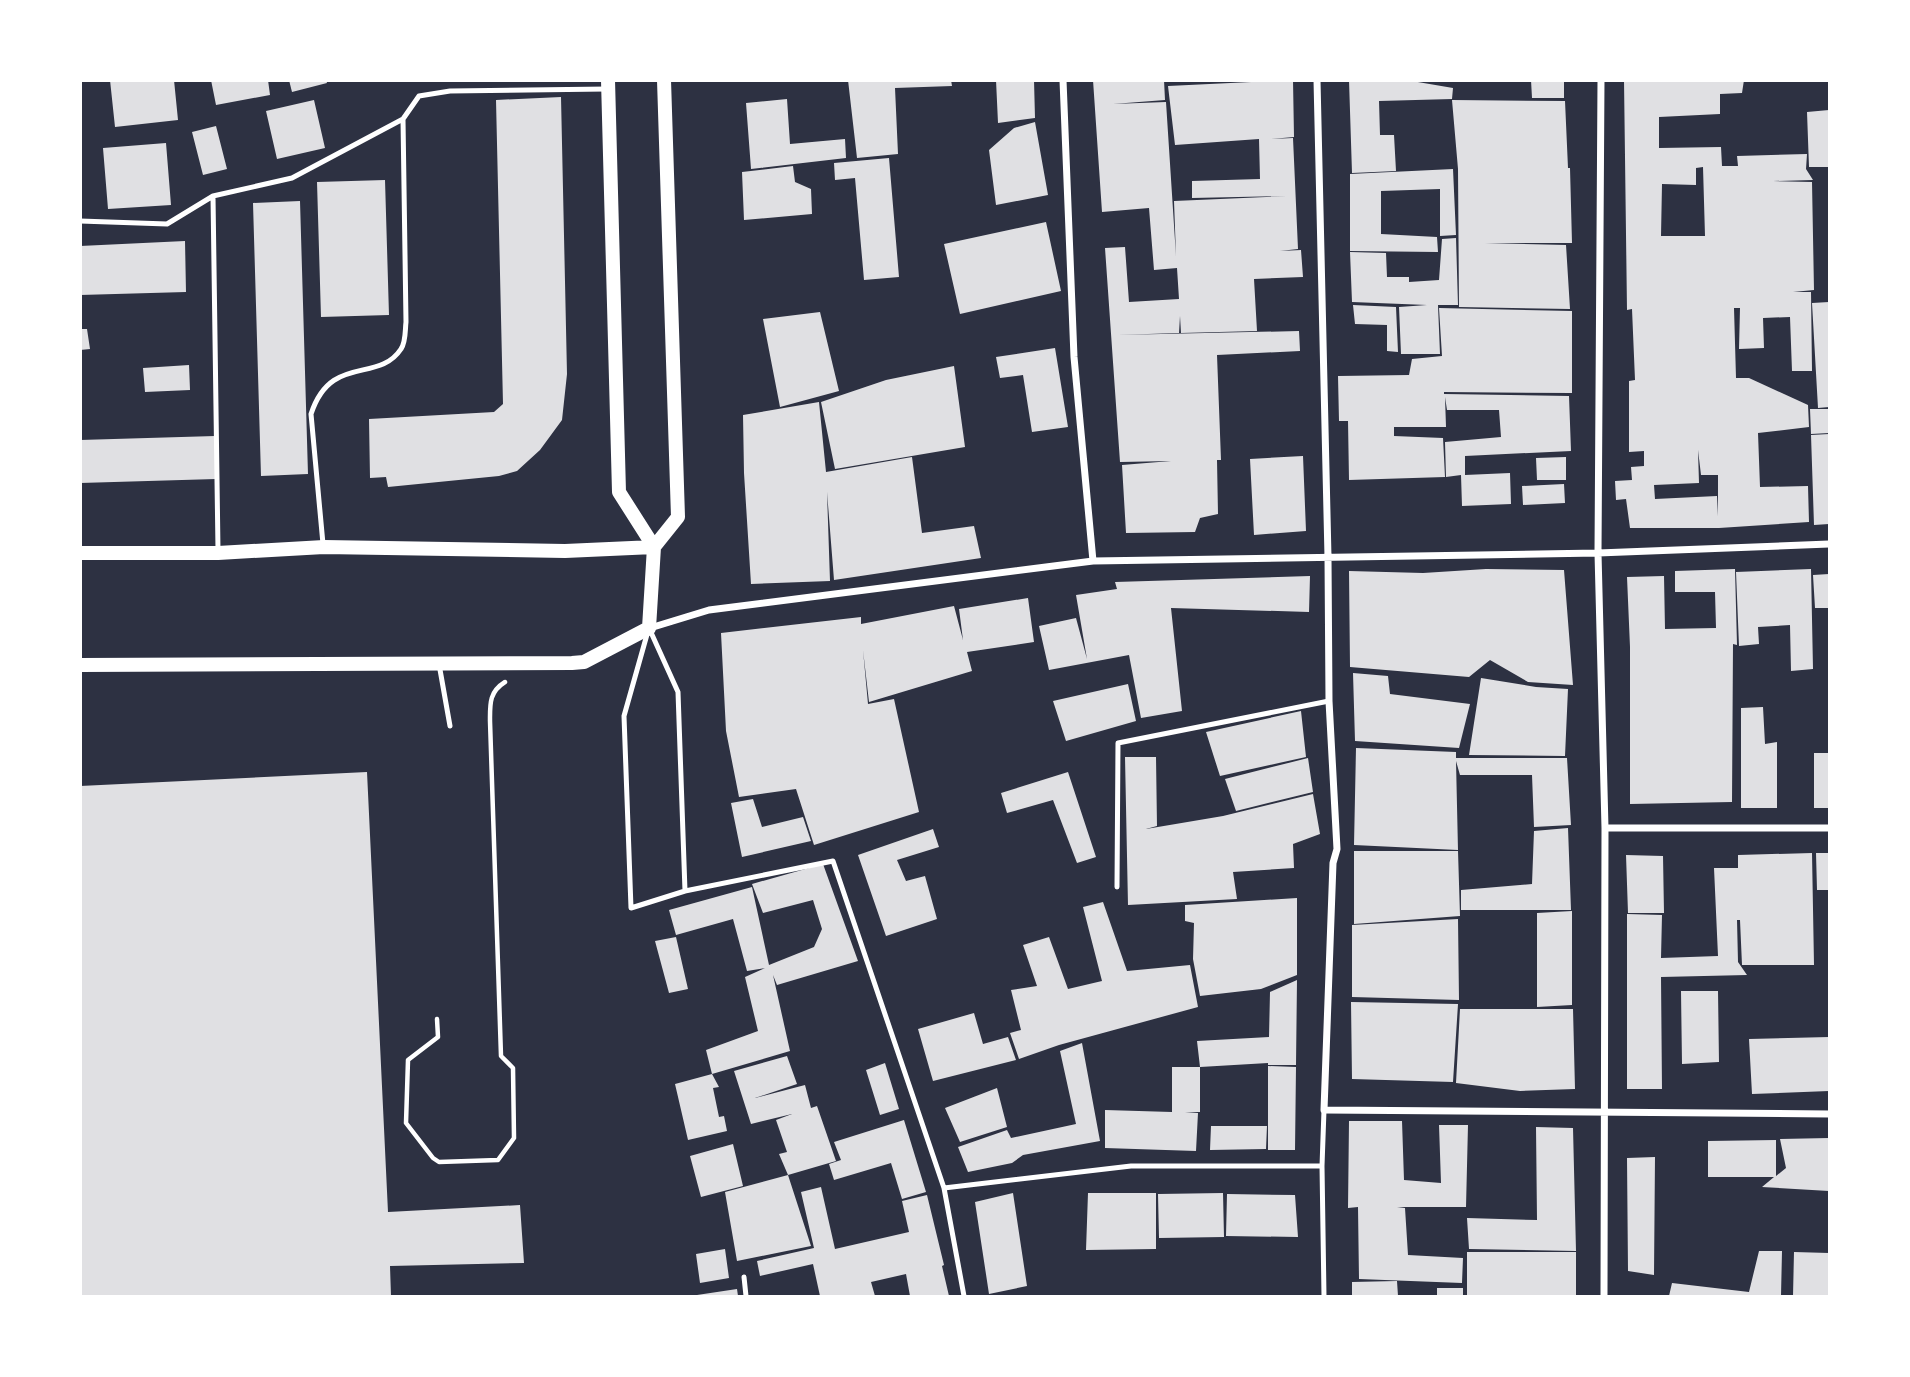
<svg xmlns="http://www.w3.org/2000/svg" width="1910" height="1377" font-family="Manrope,sans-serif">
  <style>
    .building { fill: #e0e0e3; fill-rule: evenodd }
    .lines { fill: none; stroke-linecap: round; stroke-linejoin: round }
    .path { stroke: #fff; stroke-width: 4.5 }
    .service { stroke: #fff; stroke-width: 5 }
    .minor { stroke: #fff; stroke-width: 7 }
    .secondary { stroke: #fff; stroke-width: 14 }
  </style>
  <rect width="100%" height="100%" fill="#2d3142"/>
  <path class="building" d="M110,80H174L178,120L115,127Z
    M211,80H268L270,95L216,105Z
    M289,80H326L327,83L292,92Z
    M848,80H951L952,86L895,88L898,154L857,158Z
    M996,80H1034L1035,118L998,123Z
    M1093,80H1164L1165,100L1113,104L1166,102L1176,256L1174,201L1288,196L1192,198V181L1260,179L1259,139L1175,145L1168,86L1293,80L1294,137L1271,139L1293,138L1298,249L1280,251L1301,250L1303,277L1254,279L1257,331L1181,333L1180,316L1179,333L1117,335L1299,331L1300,351L1217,355L1221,460H1217L1218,514L1200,518L1195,532L1126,533L1122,465L1171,461L1120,462L1105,248L1125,247L1129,302L1179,299L1177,268L1154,270L1149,208L1102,212Z
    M1349,80H1406L1453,88L1452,99L1379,101L1380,135H1394L1396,171L1352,173Z
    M1531,80H1564V98H1532Z
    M1624,80H1744L1742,93L1720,94V114L1659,117V148L1721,147L1722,166H1738L1737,156L1807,154L1806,169L1813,180L1773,181L1812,182L1814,290L1793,292H1811L1812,371H1792L1790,317L1763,318L1764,348L1739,349L1740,308H1734L1736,378H1749L1808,405L1809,427L1758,433L1760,487L1808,486L1809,522L1719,528H1630L1626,499L1616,500L1615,481L1632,480L1631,467L1644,466V451L1629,452V381L1635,380L1632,309L1627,310ZM1703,167L1705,236H1661L1662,184L1696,185V168ZM1698,450L1701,475H1718V516L1717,496L1655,499L1654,485L1699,483Z
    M561,97L567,374L562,420L540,450L517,471L499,476L388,487L386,477L370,478L369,419L494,412L503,404L496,100Z
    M787,99L790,144L845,139L846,158L751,169L746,103Z
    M314,100L325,148L277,159L266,111Z
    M1452,100L1565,101L1568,168H1570L1572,243H1485L1566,245L1570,309L1459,307L1458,169Z
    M1829,110V167H1809L1807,112Z
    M1035,122L1048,195L996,205L989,150L1014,128Z
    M216,126L227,169L203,175L192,132Z
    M166,143L171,205L108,209L103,148Z
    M889,158L899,277L864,280L855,178L835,180L834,163Z
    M793,166L795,182L811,189L812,214L744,220L742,172Z
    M1453,169L1456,235L1440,236V189L1381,191V234L1437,237L1438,252L1350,251V174Z
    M385,180L389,315L321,317L317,182Z
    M300,201L308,474L261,476L253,203Z
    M1046,222L1061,291L960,314L944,244Z
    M1456,238L1458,305H1438L1440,354H1401L1399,307L1427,305L1352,302L1350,252L1386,253L1387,277H1409V282L1439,280L1442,239Z
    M185,241L186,292L80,295V246Z
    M1829,302V407L1818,408L1812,303Z
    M1353,305L1396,307L1398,352L1387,351V325L1355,324Z
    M1439,308L1572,311V393L1444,392V394L1569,396L1571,451L1465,456V475L1510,473L1511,504L1462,506L1461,475L1446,477L1445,442L1501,437L1499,410H1447L1445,397L1446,427H1394V436L1443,438L1445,477L1349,480L1348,421H1339L1338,376L1409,375L1412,359L1442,356Z
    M820,312L839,391L780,407L763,319Z
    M80,329H87L90,349L80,350Z
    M1055,348L1068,427L1032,432L1023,375L1000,378L996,357Z
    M189,365L190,390L145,392L143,368Z
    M954,366L965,447L835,469L821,402L886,380Z
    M819,402L826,472L912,457L922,533L974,526L981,558L834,580L827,492L830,581L751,584L744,473L743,415Z
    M1810,409H1829V433L1811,434Z
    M1829,434V524L1814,525L1811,435Z
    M215,436L216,479L80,483V440Z
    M1303,456L1306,531L1254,535L1250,459Z
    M1566,457V480H1537L1536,458Z
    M1564,484L1565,503L1523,505L1522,486Z
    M1486,569L1564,570L1573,685L1528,682L1490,660L1469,677L1350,667L1349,571L1423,573Z
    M1735,569L1737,645L1733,644L1732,802L1630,804V647L1627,577L1664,576L1665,629L1716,628L1715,592H1675V571Z
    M1811,569L1813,669L1791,671L1790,625L1758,627L1759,644L1739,646L1736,572Z
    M1829,574V608H1815L1813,575Z
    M1310,576L1309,612L1171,608L1182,711L1141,718L1129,655L1049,670L1039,626L1076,618L1087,659L1076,595L1117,589L1115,582Z
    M1028,598L1034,642L967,652L972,671L869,702L863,650L868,704L894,699L919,812L814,845L796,789L739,797L726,731L721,633L861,617V624L954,606L963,640L959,609Z
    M1353,673L1388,676L1390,694L1470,704L1459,748L1355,741Z
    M1481,678L1536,687L1568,689L1565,756L1469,755Z
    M1128,684L1136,721L1066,741L1053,701Z
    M1763,707L1765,744L1777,742V808H1741V708Z
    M1301,711L1306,757L1220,776L1206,732Z
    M1356,748L1456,752V758H1567L1571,825L1534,827L1532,775H1460L1456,761L1458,850L1354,845Z
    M1814,753H1829V808H1814Z
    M1125,757H1156L1157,826L1146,829L1223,816L1313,794L1320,834L1293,844L1294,868L1233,872L1237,899L1128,905Z
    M1308,758L1313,792L1236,811L1225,779Z
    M367,772L388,1212L520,1205L524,1263L390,1266L391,1296H80V786Z
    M1068,772L1096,857L1077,863L1053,800L1007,813L1001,793Z
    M753,799L762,827L803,817L811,841L742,857L731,803Z
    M1568,828L1571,910H1461V890L1532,884L1534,831Z
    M933,829L939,847L897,860L906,881L925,876L937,919L886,936L858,855Z
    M1354,851H1458L1460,916L1354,924Z
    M1812,853L1814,965H1742L1740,920H1737L1738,962L1747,975L1661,977L1662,1089H1627V914L1662,915L1661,958L1718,956L1714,868H1738V855Z
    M1816,853H1829V890H1817Z
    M1626,855L1663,856L1664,913H1628Z
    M823,864L858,961L777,985L773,975L790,1051L712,1074L706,1050L758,1031L745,977L765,968L747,971L733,919L676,935L669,910L752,887L769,965L814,947L822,929L813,900L763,913L752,884Z
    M1297,898V975L1261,989L1200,996L1193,959L1194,923L1185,921V905Z
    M1103,902L1127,971L1190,965L1198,1007L1059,1045L1019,1059L1010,1033L1021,1030L1011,990L1037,986L1023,945L1049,937L1068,989L1102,981L1083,907Z
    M1572,911V1005L1537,1007V913Z
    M1458,919L1459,1000L1352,997V925Z
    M676,937L688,989L669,993L655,941Z
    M1297,980L1296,1065H1268V1063L1200,1067L1197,1041L1269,1037L1270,992Z
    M1681,991H1718L1719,1062L1682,1064Z
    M1351,1002L1458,1004L1453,1082L1352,1079Z
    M1460,1009H1573L1575,1089L1520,1091L1456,1083Z
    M974,1013L983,1044L1008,1037L1016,1060L933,1081L918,1029Z
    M1829,1037V1091L1752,1094L1749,1039Z
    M1082,1043L1100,1141L1023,1155L1012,1163L968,1172L958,1147L1007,1130L1011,1138L1076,1124L1060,1051Z
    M787,1056L797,1084L755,1098L805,1085L811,1108L817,1106L836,1161L788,1175L779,1154L787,1152L776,1120L792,1114L751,1124L734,1071Z
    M885,1063L899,1109L880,1115L866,1070Z
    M1268,1066L1296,1067L1295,1150H1268Z
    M1172,1067H1200V1112H1185L1198,1113L1196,1151L1105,1148V1110L1172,1112Z
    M712,1074L719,1087L713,1088L719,1117L724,1116L727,1131L688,1140L675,1084Z
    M997,1088L1007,1127L960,1142L945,1108Z
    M904,1120L926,1192L902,1199L891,1163L834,1180L829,1164L841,1160L834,1142Z
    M1349,1121H1402L1404,1180L1441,1183L1439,1125H1468L1466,1207H1397L1405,1208L1408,1255L1463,1258L1462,1283L1359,1279L1358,1207L1348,1208Z
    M1211,1126H1267L1266,1149L1210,1150Z
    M1536,1127L1573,1128L1576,1251L1469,1249L1467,1218L1537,1220Z
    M1829,1138V1191L1762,1187L1774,1177H1708V1141L1776,1140V1176L1786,1168L1780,1139Z
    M733,1144L743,1186L701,1197L690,1156Z
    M1655,1157L1654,1275L1628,1271L1627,1158Z
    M788,1175L811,1246L737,1261L725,1192Z
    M821,1187L835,1249L909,1232L902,1201L927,1195L944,1265L942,1266L949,1296H910L906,1274L871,1282L875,1296H820L813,1264L760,1276L757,1261L814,1248L801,1192Z
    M1013,1193L1027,1286L989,1294L975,1202Z
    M1088,1193H1156V1249L1086,1250Z
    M1223,1193L1224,1237L1159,1238L1158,1194Z
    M1227,1194L1295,1195L1298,1237L1226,1236Z
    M725,1249L729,1278L700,1283L696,1254Z
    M1759,1251H1782L1781,1296H1669L1672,1283L1749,1292Z
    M1467,1252H1576V1296H1467Z
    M1794,1252L1829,1253V1296H1793Z
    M1397,1281L1398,1296H1352V1282Z
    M1437,1288H1463V1296H1437Z
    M737,1289L738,1296H697V1295Z"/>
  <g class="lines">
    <path class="path" d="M437,1019L438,1037L408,1060L406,1123L433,1158L439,1162L498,1160L514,1138L513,1068L501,1056L490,721C490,704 489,692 505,682"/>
    <path class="service" d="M213,196L218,550
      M80,221L167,224L213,196L292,178L403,119
      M323,544L311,414C331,353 378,384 401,349C406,342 405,330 406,322L403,119L419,96L450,91L607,89
      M649,628L678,692L685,891
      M648,631L624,716L631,908L685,891L833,861L944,1188L1131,1166H1322L1324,1296
      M439,664L450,726
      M1117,887L1118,743L1329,701
      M1322,1166L1324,1110
      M944,1188L964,1296
      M744,1277L746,1296"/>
    <path class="minor" d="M1063,80L1074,357L1093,561
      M1317,80L1328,557L1329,701L1337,849L1333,863L1324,1110L1829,1114
      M1601,80L1598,553L1605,828L1604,1296
      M650,628L709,610L1093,561L1598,553L1829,544
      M1605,828H1829"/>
    <path class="secondary" d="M654,547L678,517L664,80
      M80,553H218L324,547L565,551L654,547
      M80,665L572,663L584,662L649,628L654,547L619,492L608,80"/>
  </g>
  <rect width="1910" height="1377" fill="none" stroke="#ffffff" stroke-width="164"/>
</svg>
